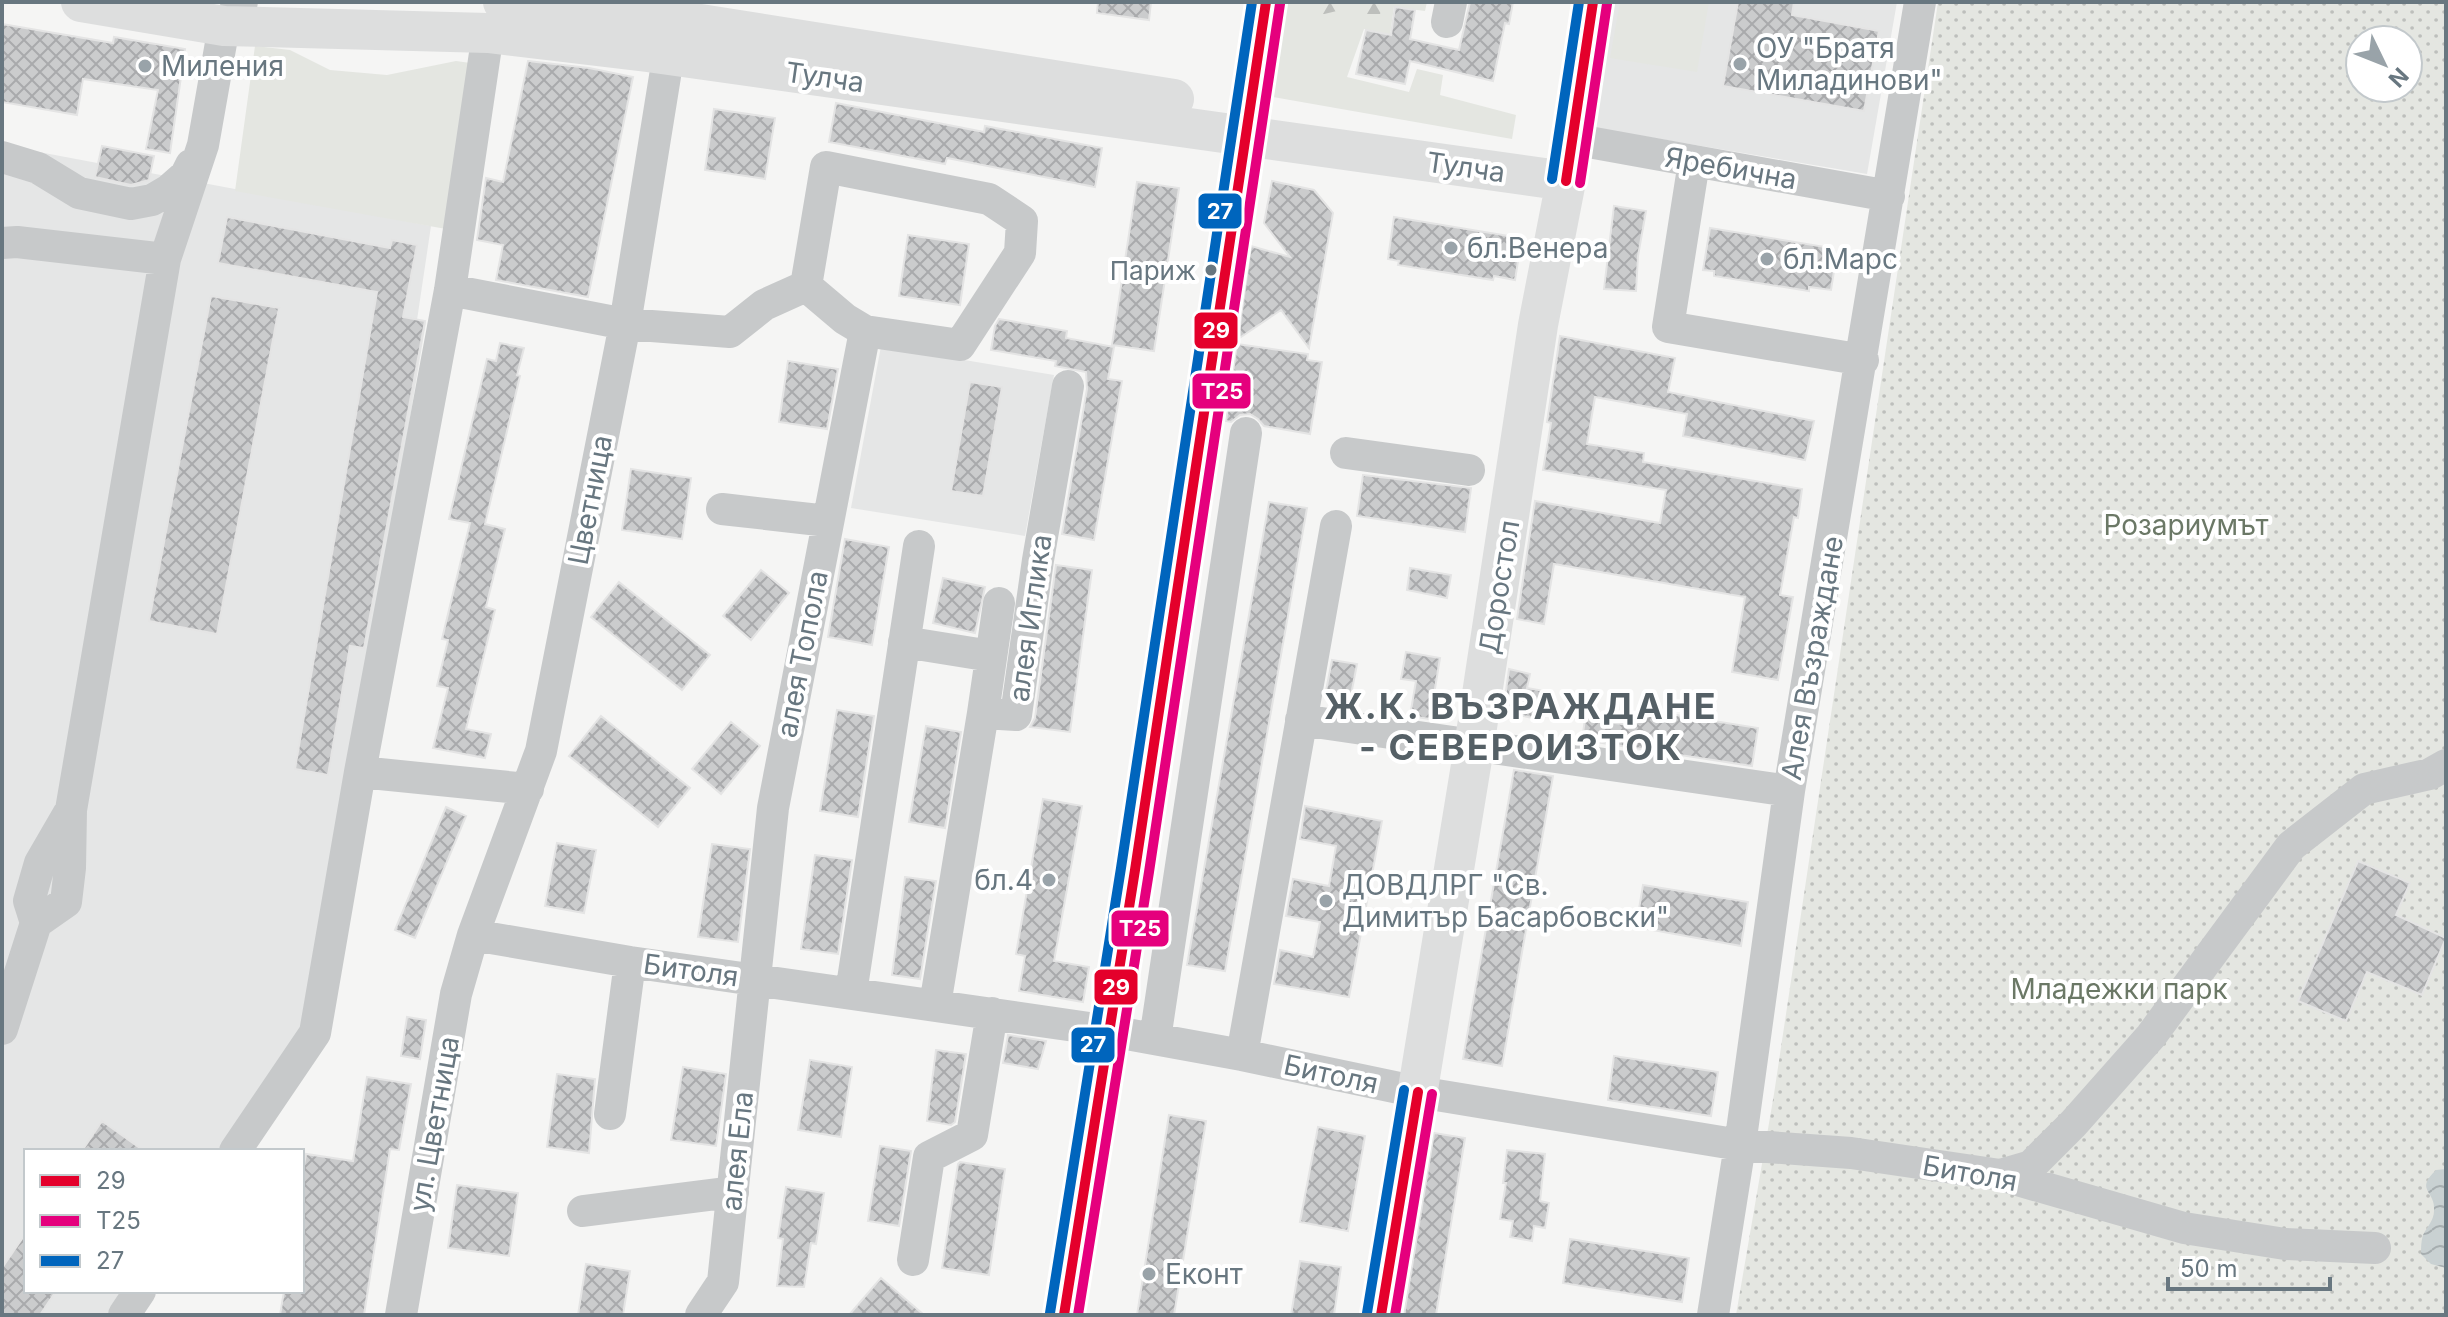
<svg xmlns="http://www.w3.org/2000/svg" width="2448" height="1317" font-family="Inter,sans-serif">
  <style>
    .built { fill: #e5e6e6 }
    .green { fill: #e4e6e1 }
    .forest { fill: url(#forest-firs) }
    .park { fill: url(#park-dots); fill-rule: evenodd }
    .water { fill: url(#water-waves) }
    .building { fill: url(#building-cross-hatch); stroke: #e4e4e4; stroke-width: 2 }
    .lines { fill: none; stroke-linecap: round; stroke-linejoin: round }
    .minor { stroke: #c7c9ca; stroke-width: 32 }
    .major { stroke: #dddede; stroke-width: 40 }
    .bus-1-casing { stroke: #fff; stroke-width: 16 }
    .bus-2-casing { stroke: #fff; stroke-width: 16 }
    .bus-3-casing { stroke: #fff; stroke-width: 16 }
    .bus-1 { stroke: #e4002b; stroke-width: 10 }
    .bus-2 { stroke: #e5007d; stroke-width: 10 }
    .bus-3 { stroke: #0065bd; stroke-width: 10 }
    .poi-dot { fill: #99a3a9; stroke: #fff; stroke-width: 3 }
    .bus-dot { fill: #687780; stroke: #fff; stroke-width: 3 }
    .labels { text-anchor: middle; stroke-width: 8; stroke-linejoin: round; paint-order: stroke }
    .bus-label { font-size: 26px; fill: #687780; stroke: #fff; text-anchor: end }
    .poi-label { font-size: 28px; fill: #687780; stroke: #fff; text-anchor: start }
    .street-label { font-size: 28px; fill: #687780; stroke: #fff }
    .park-label { font-size: 28px; fill: #6b7866; stroke: #fff }
    .district-label { font-size: 36px; font-weight: bold; letter-spacing: 2px; fill: #556066; stroke: #fff }
    .line-badge { stroke: #fff; stroke-width: 3 }
    .badge-label { font-size: 22px; text-anchor: middle; font-weight: bold; fill: #fff }
  </style>
  <defs>
    <pattern id="forest-firs" width="22" height="20" patternUnits="userSpaceOnUse" patternTransform="scale(2)"><rect width="22" height="20" fill="#e4e6e1"/><path d="M5 1l3.5 6h-7zM16 11l3.5 6h-7z" fill="#bdbfbc"/></pattern>
    <pattern id="park-dots" width="8" height="8" patternUnits="userSpaceOnUse" patternTransform="scale(2)"><rect width="8" height="8" fill="#e4e6e1"/><path d="M2 2h.1M6 6h.1" fill="none" stroke="#bdbfbc" stroke-width="1.8" stroke-linecap="round"/></pattern>
    <pattern id="water-waves" width="16" height="10" patternUnits="userSpaceOnUse" patternTransform="scale(2)"><rect width="16" height="10" fill="#c9d1d2"/><path d="M0 5q4-4 8 0t8 0" fill="none" stroke="#a7aeb0"/></pattern>
    <pattern id="building-cross-hatch" width="8" height="8" patternUnits="userSpaceOnUse" patternTransform="scale(2)"><rect width="8" height="8" fill="#cbcccd"/><path d="M0 0l8 8M0 8l8-8" fill="none" stroke="#a9aaac"/></pattern>
  </defs>
  <rect width="100%" height="100%" fill="#f5f5f4"/>
  <path class="built" d="M1604,2H1897L1867,174L1583,126Z
    M2,145L431,226L417,320L426,322L304,1053L236,1151H26V1291H138L121,1315H2Z
    M881,346L1054,375L1025,536L851,508Z"/>
  <path class="green" d="M1284,2H1427L1425,11L1394,7L1390,35L1364,29L1347,77L1409,92L1417,69L1443,75L1440,95L1516,115L1512,139L1273,97Z
    M1620,2H1709L1697,72L1610,58Z
    M255,46L290,50L330,70L387,75L456,61L485,65L446,229L235,191Z"/>
  <path class="forest" d="M1308,2H1377L1383,8L1374,26L1354,19L1345,9L1316,16L1304,10Z"/>
  <path class="park" d="M1938,2H2446V1315H1736L1774,1094ZM2360,40H2408V88H2360Z"/>
  <path class="water" d="M2446,1169V1268L2431,1264L2421,1254C2421,1248 2421,1241 2423,1235C2427,1227 2434,1220 2434,1211C2436,1190 2414,1191 2436,1170Z"/>
  <path class="building" d="M1098,2H1151L1149,20L1097,13Z
    M1470,2H1513L1509,24L1505,23L1493,81L1410,61L1405,84L1356,74L1366,30L1391,35L1395,7L1415,10L1410,39L1459,50Z
    M1738,2H1794L1792,15L1879,31L1864,111L1723,86Z
    M2,24L113,43L114,37L185,49L170,153L146,149L158,90L83,79L77,115L2,102Z
    M528,61L589,68L633,77L588,297L496,280L503,245L477,240L486,178L503,182Z
    M836,103L984,132L985,126L1102,148L1095,187L947,158L945,164L829,142Z
    M714,109L775,118L765,179L705,170Z
    M102,146L154,156L149,180L131,185L95,177Z
    M1272,181L1314,190L1333,213L1309,348L1281,310L1238,339L1251,246L1290,257L1264,223Z
    M1137,182L1179,188L1154,351L1112,345Z
    M1614,206L1646,211L1638,256L1636,291L1604,289Z
    M227,217L390,248L392,240L417,245L403,317L425,321L364,648L350,646L328,775L295,769L377,292L218,263Z
    M1394,217L1515,237L1511,260L1518,261L1515,280L1494,276L1493,280L1398,265L1399,261L1388,259Z
    M1710,228L1831,248L1827,270L1834,271L1831,290L1809,287V291L1714,276V271L1703,270Z
    M908,235L969,244L960,305L899,296Z
    M211,296L279,308L217,634L149,621Z
    M999,319L1067,331L1066,338L1114,347L1108,379L1122,381L1094,540L1062,534L1087,389L1086,372L1055,366L1056,361L991,350L995,326Z
    M1560,336L1675,358L1668,392L1814,421L1805,460L1683,436L1687,414L1595,397L1587,444L1644,453L1643,462L1802,489L1798,518L1794,517L1780,595L1793,597L1778,680L1732,672L1745,597L1554,564L1544,624L1517,619L1535,501L1660,523L1666,490L1543,470L1551,423L1547,422Z
    M500,343L524,348L517,375L520,376L485,524L505,529L486,607L495,610L466,729L491,734L485,758L433,748L448,688L437,686L448,640L442,639L470,523L449,519L487,359L496,361Z
    M1237,344L1308,354L1307,360L1322,362L1310,434L1264,426L1258,419L1250,414L1240,415L1231,422L1226,421Z
    M788,361L838,369L827,429L779,422Z
    M970,382L1002,387L983,496L951,491Z
    M631,469L691,478L682,539L622,530Z
    M1363,475L1471,488L1465,532L1357,516Z
    M1269,502L1307,508L1225,971L1187,965Z
    M845,539L889,547L872,645L828,637Z
    M1056,565L1092,570L1070,732L1030,727L1035,718Z
    M1410,568L1451,575L1447,598L1407,590Z
    M761,570L789,593L751,640L723,616Z
    M943,578L985,587L975,633L933,623Z
    M619,582L710,655L682,690L591,617Z
    M1406,652L1440,658L1430,719L1410,716L1416,681L1401,679Z
    M1332,660L1357,664L1350,700L1325,696Z
    M1509,669L1530,674L1527,688L1544,691L1538,719L1503,712Z
    M1639,709L1758,728L1752,766L1582,740L1585,719L1636,726Z
    M837,710L874,716L858,817L820,811Z
    M601,716L690,788L658,827L569,756Z
    M731,722L760,746L721,794L692,769Z
    M926,726L961,732L945,828L909,822Z
    M1514,770L1553,776L1502,1066L1463,1059Z
    M1043,799L1082,806L1054,961L1089,967L1083,1002L1019,991L1025,956L1016,954Z
    M1305,806L1382,821L1349,997L1274,984L1280,950L1313,957L1320,922L1286,916L1293,879L1329,886L1336,846L1300,839Z
    M446,807L466,816L415,938L395,930Z
    M557,843L596,850L584,913L545,906Z
    M712,844L750,849L738,942L698,937Z
    M815,855L852,860L838,954L801,949Z
    M2358,861L2410,883L2396,915L2446,938L2422,995L2367,972L2346,1021L2298,1001Z
    M905,877L936,881L920,979L892,975Z
    M1643,885L1748,902L1741,946L1636,927Z
    M407,1017L426,1020L420,1059L401,1056Z
    M1008,1035L1046,1041L1038,1069L1003,1063Z
    M936,1050L966,1054L955,1122L951,1125L927,1121Z
    M1614,1056L1718,1072L1711,1116L1608,1100Z
    M810,1060L852,1067L841,1137L798,1130Z
    M683,1067L726,1074L716,1146L671,1140Z
    M557,1074L595,1079L589,1153L547,1147Z
    M367,1077L411,1084L399,1150L390,1149L364,1315H280L284,1291H302V1176L306,1154L353,1161Z
    M1169,1115L1206,1121L1174,1315H1137Z
    M102,1121L144,1151H82Z
    M1318,1127L1365,1136L1348,1231L1300,1222Z
    M1434,1133L1465,1138L1436,1315H1404Z
    M880,1146L911,1151L899,1226L868,1221Z
    M1507,1150L1545,1154L1540,1201L1549,1203L1545,1228L1534,1226L1532,1241L1510,1237L1513,1221L1500,1219L1506,1183H1503Z
    M960,1162L1005,1169L989,1275L942,1268L958,1164Z
    M457,1185L518,1193L509,1256L448,1248Z
    M786,1187L824,1193L816,1244L811,1243L804,1287L777,1286L783,1239L778,1238Z
    M26,1233V1291H56L40,1315H2V1268Z
    M1570,1239L1689,1258L1682,1302L1563,1283Z
    M1300,1261L1341,1267L1334,1315H1291Z
    M586,1264L630,1271L623,1315H578Z
    M881,1278L924,1315H849Z"/>
  <g class="lines">
    <path class="minor" d="M1447,22L1451,2
      M1572,139L1889,196
      M2,157L38,168L79,193L131,204L152,200L169,190L186,175L191,165
      M1694,162L1668,327L1863,360
      M2,243L17,242L165,259
      M450,290L625,324L730,332L764,305L806,286
      M1346,453L1469,470
      M722,509L828,521
      M904,642L991,656
      M983,713L999,603
      M1301,720L1789,791
      M360,772L528,789
      M36,923L29,901L40,863L69,813
      M473,935L630,962L1110,1031L1242,1055L1418,1092L1740,1145L1851,1153L2000,1175L2184,1228L2285,1244L2375,1248
      M851,993L919,546
      M935,1005L983,713L1016,715L1038,560L1068,386
      M2,1029L36,923L66,902L70,868L71,810L165,259L203,145L224,26L242,2
      M1155,1039L1246,433
      M1242,1055L1336,526
      M610,1114L630,962
      M235,1151L315,1033L360,772L450,290L488,33
      M2000,1175L2031,1166L2073,1124L2151,1036L2291,846L2364,789L2430,774L2446,765
      M583,1211L733,1192
      M913,1260L929,1157L972,1135L992,1013
      M124,1315L140,1291
      M401,1315L456,994L473,935L541,751L625,324L672,33
      M701,1315L723,1282L773,808L865,331L845,319L806,286L826,167L989,199L1022,221L1020,253L960,345L865,331
      M1713,1315L1740,1145L1789,791L1920,2"/>
    <path class="major" d="M81,2L224,26L488,33L647,52L1566,181
      M503,2L675,20L1174,99
      M1064,1315C1113,1019 1159,722 1202,424C1223,283 1242,143 1266,2
      M1381,1315L1474,747L1538,325L1566,181L1593,2"/>
    <g class="bus-1-casing">
      <path id="bus-1" d="M1566,181L1593,2
        M1064,1315L1135,870L1266,2
        M1381,1315L1418,1092"/>
    </g>
    <g class="bus-2-casing">
      <path id="bus-2" d="M1580,183L1607,4
        M1078,1315L1149,872L1280,4
        M1395,1315L1432,1094"/>
    </g>
    <g class="bus-3-casing">
      <path id="bus-3" d="M1552,179L1579,2
        M1050,1313L1121,868L1252,2
        M1367,1313L1404,1090"/>
    </g>
    <use href="#bus-1" class="bus-1"/>
    <use href="#bus-2" class="bus-2"/>
    <use href="#bus-3" class="bus-3"/>
  </g>
  <g class="poi-dot">
    <circle cx="1740" cy="64" r="8"/>
    <circle cx="145" cy="66" r="8"/>
    <circle cx="1451" cy="248" r="8"/>
    <circle cx="1767" cy="259" r="8"/>
    <circle cx="1049" cy="880" r="8"/>
    <circle cx="1326" cy="901" r="8"/>
    <circle cx="1149" cy="1274" r="8"/>
  </g>
  <circle class="bus-dot" cx="1211" cy="270" r="7"/>
  <g class="labels">
    <g class="bus-label">
      <text x="1196" y="280">Париж</text>
    </g>
    <g class="poi-label">
      <text x="1756" y="58">ОУ "Братя<tspan x="1756" dy="32">Миладинови"</tspan></text>
      <text x="161" y="76">Миления</text>
      <text x="1467" y="258">бл.Венера</text>
      <text x="1783" y="269">бл.Марс</text>
      <text x="1033" y="890" text-anchor="end">бл.4</text>
      <text x="1342" y="895">ДОВДЛРГ "Св.<tspan x="1342" dy="32">Димитър Басарбовски"</tspan></text>
      <text x="1165" y="1284">Еконт</text>
    </g>
    <g class="street-label">
      <text transform="translate(825 77) rotate(8)" y="10">Тулча</text>
      <text transform="translate(1466 167) rotate(8)" y="10">Тулча</text>
      <text transform="translate(1731 168) rotate(10)" y="10">Яребична</text>
      <text transform="translate(590 500) rotate(-79)" y="10">Цветница</text>
      <text transform="translate(1499 587) rotate(-81)" y="10">Доростол</text>
      <text transform="translate(1030 618) rotate(-82)" y="10">алея Иглика</text>
      <text transform="translate(802 654) rotate(-79)" y="10">алея Топола</text>
      <text transform="translate(1812 658) rotate(-80)" y="10">Алея Възраждане</text>
      <text transform="translate(691 970) rotate(8)" y="10">Битоля</text>
      <text transform="translate(1331 1074) rotate(12)" y="10">Битоля</text>
      <text transform="translate(434 1124) rotate(-80)" y="10">ул. Цветница</text>
      <text transform="translate(737 1151) rotate(-84)" y="10">алея Ела</text>
      <text transform="translate(1970 1173) rotate(10)" y="10">Битоля</text>
    </g>
    <g class="park-label">
      <text x="2186" y="535">Розариумът</text>
      <text x="2119" y="999">Младежки парк</text>
    </g>
    <g class="district-label">
      <text x="1521" y="719">Ж.К. ВЪЗРАЖДАНЕ<tspan x="1521" dy="41">- СЕВЕРОИЗТОК</tspan></text>
    </g>
  </g>
  <g class="line-badge">
    <rect x="1197" y="192" width="46" height="38" rx="8" fill="#0065bd"/>
    <rect x="1193" y="311" width="46" height="39" rx="8" fill="#e4002b"/>
    <rect x="1191" y="372" width="61" height="38" rx="8" fill="#e5007d"/>
    <rect x="1110" y="909" width="60" height="39" rx="8" fill="#e5007d"/>
    <rect x="1093" y="968" width="46" height="38" rx="8" fill="#e4002b"/>
    <rect x="1070" y="1026" width="46" height="38" rx="8" fill="#0065bd"/>
  </g>
  <g class="badge-label">
    <text x="1220" y="219">27</text>
    <text x="1216" y="338">29</text>
    <text x="1222" y="399">Т25</text>
    <text x="1140" y="936">Т25</text>
    <text x="1116" y="995">29</text>
    <text x="1093" y="1052">27</text>
  </g>
  <rect width="2448" height="1317" fill="none" stroke="#687780" stroke-width="8"/>
  <rect x="24" y="1149" width="280" height="144" fill="#ffffff" stroke="#c3c9cc" stroke-width="2"/>
  <rect x="40" y="1175" width="40" height="12" fill="#e4002b" stroke="#c3c9cc" stroke-width="2"/>
  <text x="96" y="1189" font-size="24" fill="#687780">29</text>
  <rect x="40" y="1215" width="40" height="12" fill="#e5007d" stroke="#c3c9cc" stroke-width="2"/>
  <text x="96" y="1229" font-size="24" fill="#687780">Т25</text>
  <rect x="40" y="1255" width="40" height="12" fill="#0065bd" stroke="#c3c9cc" stroke-width="2"/>
  <text x="96" y="1269" font-size="24" fill="#687780">27</text>
  <g transform="translate(2384 64) rotate(133)"><circle r="38" fill="#ffffff" stroke="#c3c9cc" stroke-width="2"/>
  <path d="M0-6L14 30L0 20L-14 30Z" fill="#99a3a9"/>
  <text y="-12" font-size="22" font-weight="bold" text-anchor="middle" fill="#687780">N</text>
  </g>
  <path d="M2168 1277v12h162v-12" fill="none" stroke="#687780" stroke-width="4"/>
  <text x="2180" y="1277" font-size="24" fill="#687780" stroke="#ffffff" stroke-width="6" paint-order="stroke">50 m</text>
</svg>
